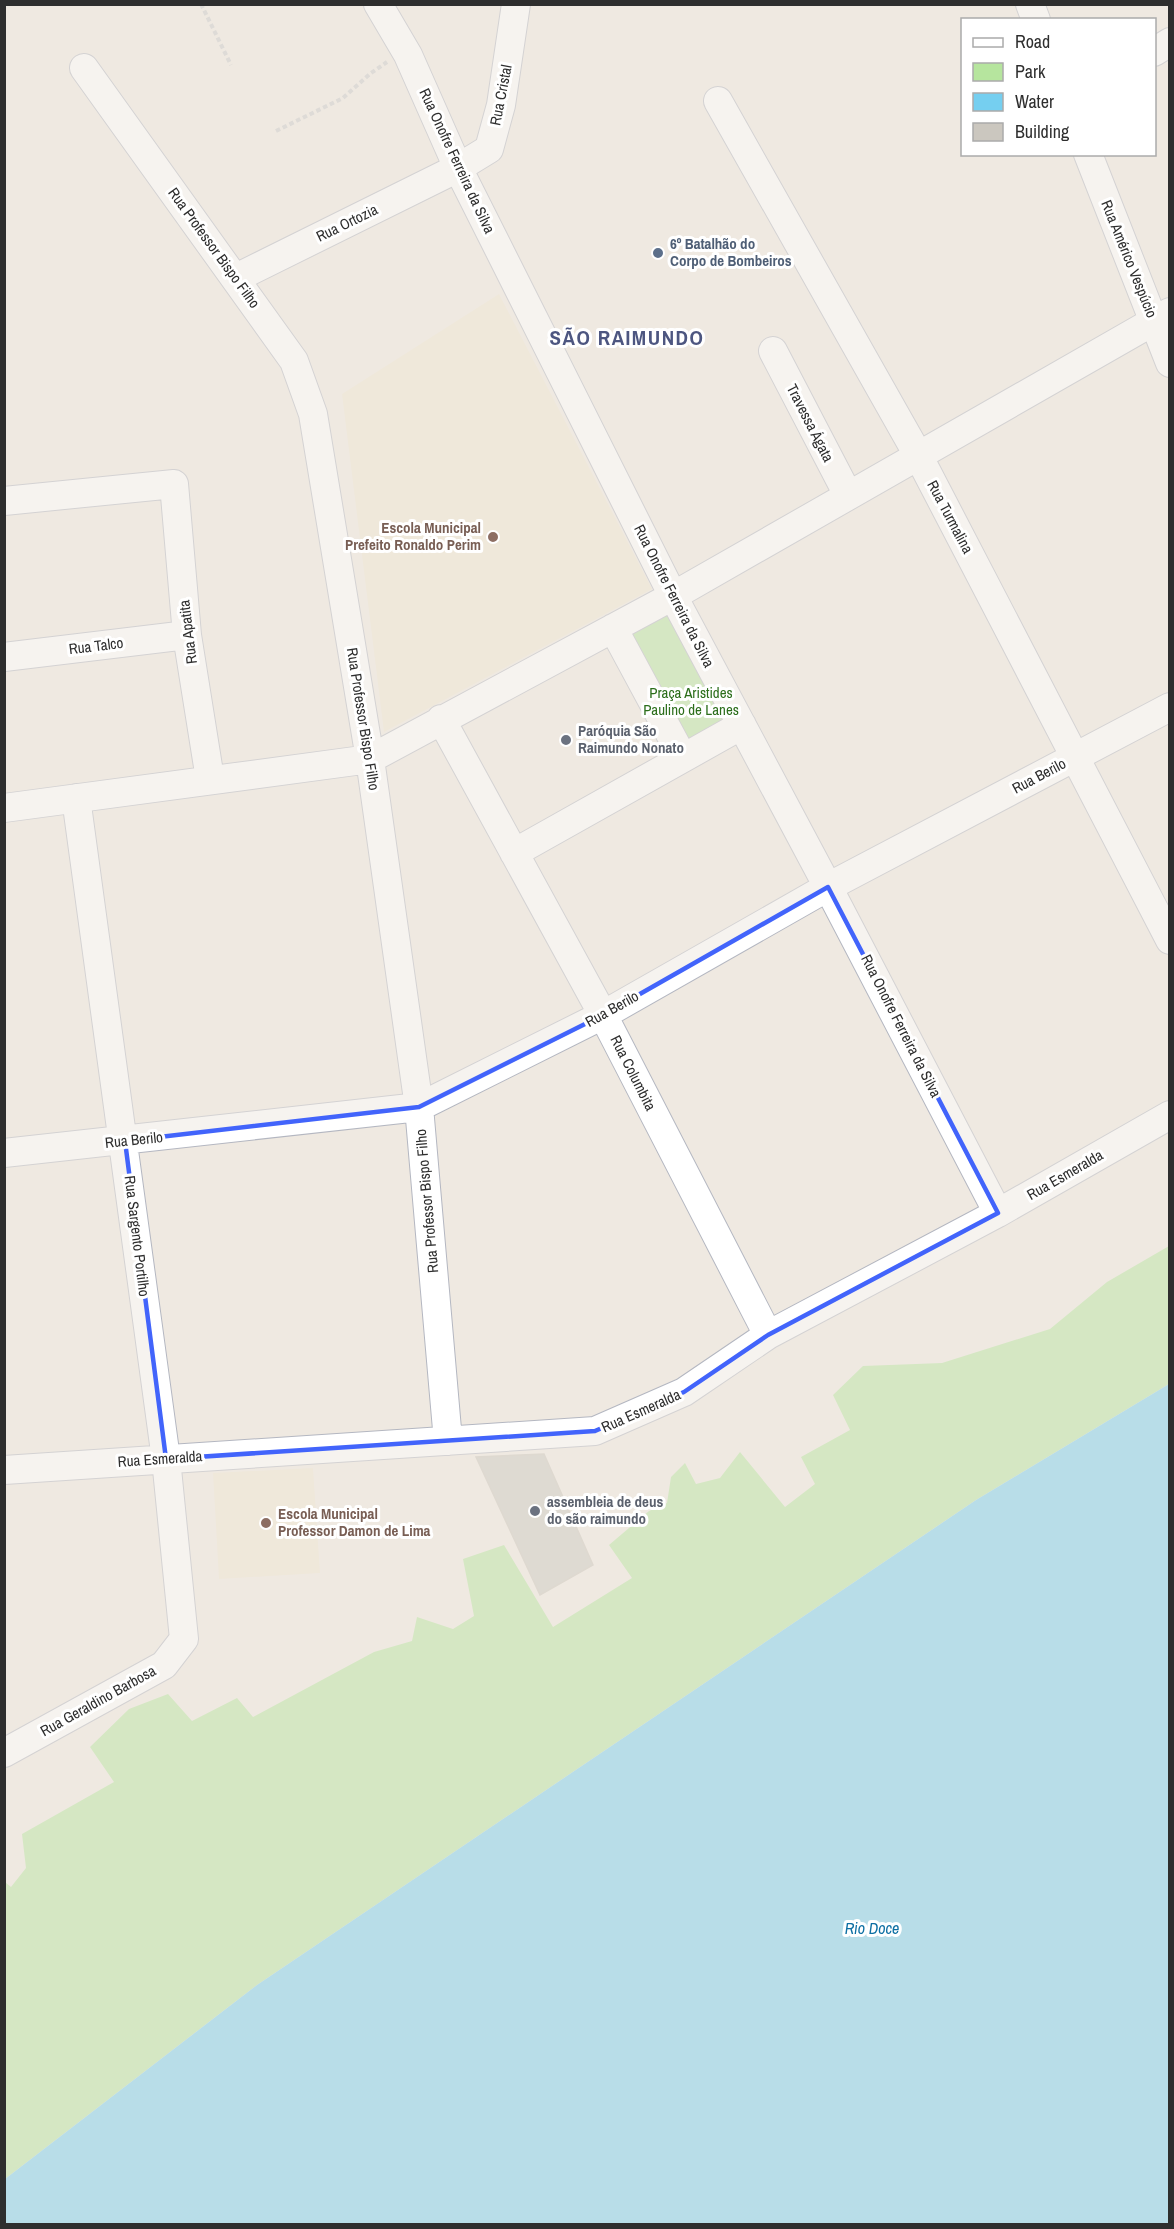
<svg xmlns="http://www.w3.org/2000/svg" width="1174" height="2229" font-family="'Archivo Narrow',sans-serif">
  <style>
    .education { fill: #f0e6d1 }
    .green { fill: #b6e59e }
    .water { fill: #75cff0 }
    .building { fill: #cbc7bf; stroke: #cbc5ba; stroke-width: 1.5 }
    .lines { fill: none; stroke-linecap: round; stroke-linejoin: round }
    .minor-casing { stroke: #b4b7c1; stroke-width: 30 }
    .path { stroke: #c9c9c9; stroke-width: 4; stroke-dasharray: 4.5 3; stroke-linecap: butt }
    .minor { stroke: #fff; stroke-width: 28 }
    .marked { fill: none; stroke: #4264fb; stroke-width: 4.5; stroke-linejoin: round }
    .service-dot { fill: #5c6f8a; stroke: #fff; stroke-width: 2 }
    .education-dot { fill: #8d6e63; stroke: #fff; stroke-width: 2 }
    .worship-dot { fill: #6b7280; stroke: #fff; stroke-width: 2 }
    .labels { text-anchor: middle; stroke-width: 6; stroke-linejoin: round; paint-order: stroke }
    .street-label { font-size: 15px; fill: #2e2e2e; stroke: #fff }
    .service-label { font-size: 15px; font-weight: bold; fill: #4e5e75; stroke: #fff; text-anchor: start }
    .education-label { font-size: 15px; font-weight: bold; fill: #785e54; stroke: #fff; text-anchor: end }
    .park-label { font-size: 15px; fill: #2c6e1b; stroke: #fff }
    .worship-label { font-size: 15px; font-weight: bold; fill: #5b616d; stroke: #fff; text-anchor: start }
    .water-label { font-size: 16px; font-style: italic; fill: #0d6fa3; stroke: #fff }
    .district-label { font-size: 21px; font-weight: bold; letter-spacing: 1.5px; fill: #4d5680; stroke: #fff }
  </style>
  <rect width="100%" height="100%" fill="#efe9e1"/>
  <path class="education" d="M499,294L652,589L384,732L342,394Z
    M313,1468L320,1573L219,1579L213,1473Z"/>
  <path class="green" d="M675,611L737,724L684,754L624,638Z
    M1169,1246V1384L976,1500L257,1985L5,2179V1882L11,1887L26,1868L22,1834L114,1782L90,1747L129,1709L168,1694L192,1721L237,1698L253,1717L374,1652L412,1641L417,1617L453,1629L474,1616L463,1559L504,1545L553,1627L632,1578L609,1545L649,1511L667,1503L671,1477L685,1463L696,1484L720,1478L740,1452L785,1507L815,1484L801,1457L850,1430L833,1395L863,1366L942,1363L1050,1329L1107,1282Z"/>
  <path class="water" d="M1169,1384V2224H5V2179L257,1985L976,1500Z"/>
  <path class="building" d="M544,1454L593,1565L540,1595L476,1457Z"/>
  <g class="lines">
    <g class="minor-casing">
      <path id="minor" d="M378,4L408,55L458,168L673,596L828,887L998,1213
        M1030,4L1036,20
        M1154,52L1170,42
        M84,68L294,361L313,414L370,759L419,1107L448,1441
        M718,101L918,455L1170,940
        M1088,154L1170,363
        M236,278L458,168L489,149L501,105L516,4
        M773,351L848,495
        M4,501L174,484L187,635L210,779
        M613,628L683,758
        M4,657L187,635
        M441,719L603,1015L768,1335
        M4,808L370,759L673,596L1170,312
        M514,853L742,725
        M4,1153L419,1107L603,1015L828,887L1170,707
        M4,1470L595,1431L684,1392L768,1335L998,1213L1170,1115
        M4,1753L164,1665L184,1639L166,1459L76,798"/>
    </g>
    <path class="path" d="M201,4L231,65
      M276,131L343,98L371,73L387,62"/>
    <use href="#minor" class="minor"/>
  </g>
  <path d="M0 0H1174V2229H0ZM828,887L998,1213L768,1335L684,1392L595,1431L166,1459L125,1141L419,1107L603,1015Z" fill="#efe9e1" fill-opacity=".55" fill-rule="evenodd"/>
  <path class="marked" d="M828,887L998,1213L768,1335L684,1392L595,1431L166,1459L125,1141L419,1107L603,1015Z"/>
  <circle class="service-dot" cx="658" cy="253" r="6"/>
  <g class="education-dot">
    <circle cx="493" cy="537" r="6"/>
    <circle cx="266" cy="1523" r="6"/>
  </g>
  <g class="worship-dot">
    <circle cx="566" cy="740" r="6"/>
    <circle cx="535" cy="1511" r="6"/>
  </g>
  <g class="labels">
    <g class="street-label">
      <text transform="translate(501 95) rotate(-79)" y="5">Rua Cristal</text>
      <text transform="translate(457 161) rotate(65)" y="5">Rua Onofre Ferreira da Silva</text>
      <text transform="translate(347 223) rotate(-26)" y="5">Rua Ortozia</text>
      <text transform="translate(214 248) rotate(54)" y="5">Rua Professor Bispo Filho</text>
      <text transform="translate(1129 259) rotate(68)" y="5">Rua Américo Vespúcio</text>
      <text transform="translate(810 423) rotate(63)" y="5">Travessa Ágata</text>
      <text transform="translate(950 517) rotate(62)" y="5">Rua Turmalina</text>
      <text transform="translate(674 596) rotate(63)" y="5">Rua Onofre Ferreira da Silva</text>
      <text transform="translate(188 632) rotate(-97)" y="5">Rua Apatita</text>
      <text transform="translate(96 646) rotate(-7)" y="5">Rua Talco</text>
      <text transform="translate(363 719) rotate(81)" y="5">Rua Professor Bispo Filho</text>
      <text transform="translate(1039 776) rotate(-28)" y="5">Rua Berilo</text>
      <text transform="translate(612 1009) rotate(-29)" y="5">Rua Berilo</text>
      <text transform="translate(901 1026) rotate(63)" y="5">Rua Onofre Ferreira da Silva</text>
      <text transform="translate(633 1073) rotate(63)" y="5">Rua Columbita</text>
      <text transform="translate(134 1140) rotate(-6)" y="5">Rua Berilo</text>
      <text transform="translate(1065 1175) rotate(-30)" y="5">Rua Esmeralda</text>
      <text transform="translate(427 1201) rotate(-95)" y="5">Rua Professor Bispo Filho</text>
      <text transform="translate(137 1236) rotate(83)" y="5">Rua Sargento Portilho</text>
      <text transform="translate(641 1411) rotate(-24)" y="5">Rua Esmeralda</text>
      <text transform="translate(160 1459) rotate(-4)" y="5">Rua Esmeralda</text>
      <text transform="translate(98 1701) rotate(-29)" y="5">Rua Geraldino Barbosa</text>
    </g>
    <g class="service-label">
      <text x="670" y="249">6º Batalhão do<tspan x="670" dy="17">Corpo de Bombeiros</tspan></text>
    </g>
    <g class="education-label">
      <text x="481" y="533">Escola Municipal<tspan x="481" dy="17">Prefeito Ronaldo Perim</tspan></text>
      <text x="278" y="1519" text-anchor="start">Escola Municipal<tspan x="278" dy="17">Professor Damon de Lima</tspan></text>
    </g>
    <g class="park-label">
      <text x="691" y="698">Praça Aristides<tspan x="691" dy="17">Paulino de Lanes</tspan></text>
    </g>
    <g class="worship-label">
      <text x="578" y="736">Paróquia São<tspan x="578" dy="17">Raimundo Nonato</tspan></text>
      <text x="547" y="1507">assembleia de deus<tspan x="547" dy="17">do são raimundo</tspan></text>
    </g>
    <g class="water-label">
      <text x="872" y="1934">Rio Doce</text>
    </g>
    <g class="district-label">
      <text x="627" y="345">SÃO RAIMUNDO</text>
    </g>
  </g>
  <rect width="1174" height="2229" fill="none" stroke="#2e2e2e" stroke-width="12"/>
  <rect x="961" y="18" width="195" height="138" fill="#ffffff" stroke="#ababab" stroke-width="1.5"/>
  <rect x="973" y="38" width="30" height="9" fill="#ffffff" stroke="#ababab" stroke-width="1.5"/>
  <text x="1015" y="48" font-size="18" fill="#2e2e2e">Road</text>
  <rect x="973" y="63" width="30" height="18" fill="#b6e59e" stroke="#ababab" stroke-width="1.5"/>
  <text x="1015" y="78" font-size="18" fill="#2e2e2e">Park</text>
  <rect x="973" y="93" width="30" height="18" fill="#75cff0" stroke="#ababab" stroke-width="1.5"/>
  <text x="1015" y="108" font-size="18" fill="#2e2e2e">Water</text>
  <rect x="973" y="123" width="30" height="18" fill="#cbc7bf" stroke="#ababab" stroke-width="1.5"/>
  <text x="1015" y="138" font-size="18" fill="#2e2e2e">Building</text>
</svg>
